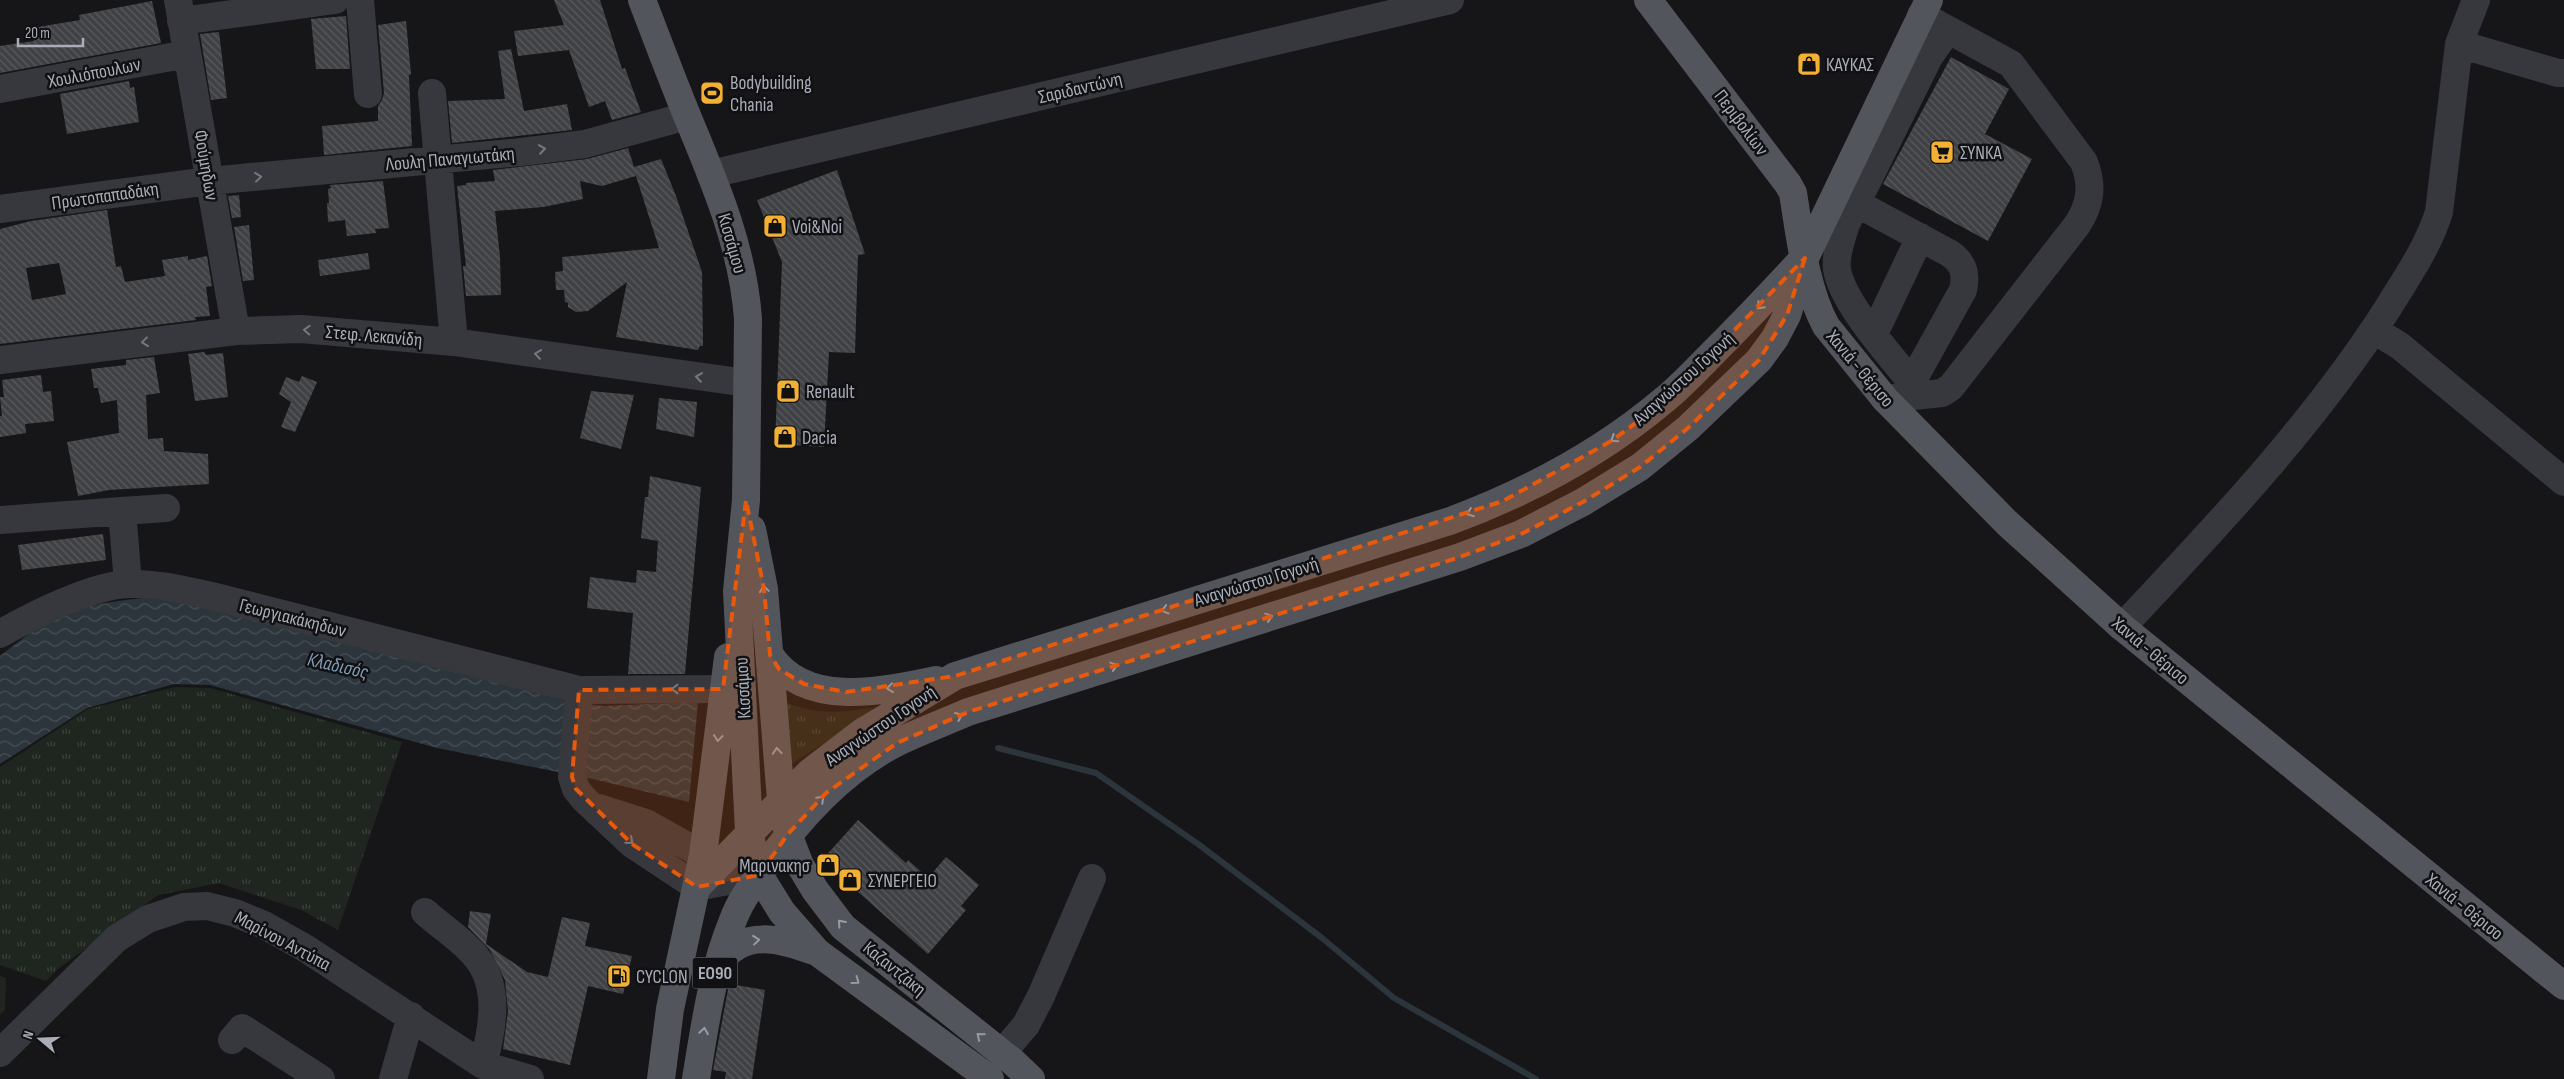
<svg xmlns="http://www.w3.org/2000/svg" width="2564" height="1079" font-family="'Sofia Sans Condensed',sans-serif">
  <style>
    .grass { fill: url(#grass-tufts) }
    .pitch { fill: #1e261f }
    .water { fill: url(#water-waves) }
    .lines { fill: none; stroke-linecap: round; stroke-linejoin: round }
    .stream { stroke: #2c353c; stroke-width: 6 }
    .building { fill: url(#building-back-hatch); fill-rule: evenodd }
    .minor { stroke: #37383d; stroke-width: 28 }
    .major { stroke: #53555c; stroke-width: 28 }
    .oneway { stroke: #757881 }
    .oneway2 { stroke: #979ba6 }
    .marked { fill: #e8590c; fill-opacity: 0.2; stroke: #e8590c; stroke-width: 4; stroke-dasharray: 10 6; stroke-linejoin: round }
    .labels { text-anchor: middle; stroke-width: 5; stroke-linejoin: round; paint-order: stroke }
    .shield { fill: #111113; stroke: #7b7e86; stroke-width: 1 }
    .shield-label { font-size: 18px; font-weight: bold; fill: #a8adb8 }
    .poi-label { font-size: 19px; fill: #a8adb8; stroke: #111113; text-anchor: start }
    .street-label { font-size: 19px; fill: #a8adb8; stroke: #111113 }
    .water-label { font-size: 20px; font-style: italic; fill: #7f9bb3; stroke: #111113 }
  </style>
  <defs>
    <pattern id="grass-tufts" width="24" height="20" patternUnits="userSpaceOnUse" patternTransform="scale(1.25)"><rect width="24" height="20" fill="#1e261f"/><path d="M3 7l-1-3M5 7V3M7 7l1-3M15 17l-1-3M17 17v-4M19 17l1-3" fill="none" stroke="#3c433d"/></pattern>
    <pattern id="water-waves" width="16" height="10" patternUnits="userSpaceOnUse" patternTransform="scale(1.25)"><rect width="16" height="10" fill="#2c353c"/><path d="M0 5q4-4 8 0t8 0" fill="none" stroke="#485056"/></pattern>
    <pattern id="building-back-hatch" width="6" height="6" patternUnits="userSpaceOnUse" patternTransform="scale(1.25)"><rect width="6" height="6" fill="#404145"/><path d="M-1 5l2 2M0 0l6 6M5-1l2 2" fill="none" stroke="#595a5e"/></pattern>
  </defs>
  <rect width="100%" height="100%" fill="#161618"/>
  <path class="grass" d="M175,687L210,688L402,742L338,930L301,910L219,883L158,895L58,969L46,981L0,965V767L88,709Z
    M784,702C817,715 838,713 872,708L874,712L791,764Z"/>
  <path class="pitch" d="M0,976L6,978L5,1010L0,1015Z"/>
  <path class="water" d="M165,596L273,620L569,702L604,706L698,702L689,802L593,779L437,748L210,685L174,684L87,708L0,764V656C13,646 26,635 41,626C76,603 124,600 165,596Z"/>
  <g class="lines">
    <path class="stream" d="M998,748L1096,773L1198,844L1322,938L1394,998L1536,1079"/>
  </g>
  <path class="building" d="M554,0H600L622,69L625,68L641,112L612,120L605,101L589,107L569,50L518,56L514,31L564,25Z
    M152,1L161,43L0,73V46L34,41L32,28L80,20L79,15Z
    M346,16L350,69H316L311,19Z
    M406,21L411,74L409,75L412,146L324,155L322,126L378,121V106L382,100L384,93L378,25Z
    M219,32L227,98L211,100L200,34Z
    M511,49L524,111L567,104L572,130L452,143L448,101L505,99L498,51Z
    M1951,57L2009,89L1985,134L2032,159L1988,241L1883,184Z
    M129,81L130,88L134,87L139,122L67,134L60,94Z
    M628,148L634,167L661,159L676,196L702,272L703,346H700L698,350L616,337L627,282L588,311L576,312L568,307V303L565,302L564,290H556L555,272L563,271L562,257L659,248L636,176L602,186L580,181L583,199L543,207L495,211L500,257L501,295L466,296L463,266H466L457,186L466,185V183L495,181L493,170L587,159Z
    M837,170L865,254L858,255L855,353L829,352L824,447L775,444L782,262L757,200Z
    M383,181L389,228L375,229L376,233L347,236L345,220L328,222L327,203H329L328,189L331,188L330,185Z
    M239,195L241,217L232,218L228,196Z
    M107,210L116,267L121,266L125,282L165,276L162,260L188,256V260L207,256L212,286L206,287L210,316L195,317L196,320L0,344V229L31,221ZM59,263L66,294L32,300L26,268Z
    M249,225L254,280L243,281L234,227Z
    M368,253L370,269L320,276L318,260Z
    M204,352L206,355L223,353L228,397L195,401L188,354Z
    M154,357L160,393L146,395L148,439L163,438L164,451L208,454L209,484L109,490L78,496L67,442L119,433L117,400L101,403L98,388H94L91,369L126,365V360Z
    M41,375L43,392L51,391L54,421L25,424L26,433L0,437V416H2L0,397H4L2,380Z
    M302,376L317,382L295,432L281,427L291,402L279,394L286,377L299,382Z
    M591,391L634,395L621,449L580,438Z
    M659,398L697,402L694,437L656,429Z
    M650,476L701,487L685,674H628L633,613L587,608L590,577L636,583L637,570L656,572L658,541L641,538L645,497H648Z
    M103,534L106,560L22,570L18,545Z
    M858,820L906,863L908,860L928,878L946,857L979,885L961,906L966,910L928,954L822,860Z
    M470,911L491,914L486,944L527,972L548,977L562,917L590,923L585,946L632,956L623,994L588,986L570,1065L503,1049L508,1011L505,980L490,950L468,927Z
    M729,984L765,990L752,1079H725L726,1072L713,1070Z"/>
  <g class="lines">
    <path class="minor" d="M178,0L236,331
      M360,0L368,94
      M181,21L335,0
      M2459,44L2558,73H2564
      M0,89L187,54
      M432,93L454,342
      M711,174L1450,0
      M1856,203L1949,253C1963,262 1967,273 1963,290L1912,382
      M0,209L209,181L521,152L585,144L687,116
      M2374,330L2400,346L2564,482
      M1874,334L1920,237
      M0,360L236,331L301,329L454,342L747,383
      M1922,395C1899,365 1842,305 1837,269C1835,254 1842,238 1846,224L1929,57L1948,30
      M1885,399L1942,393L1951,387L2077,225C2091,204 2093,185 2084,162L2011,64L1921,15
      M122,511L166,508
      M0,520L122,511L128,583
      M2122,627C2217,526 2313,425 2388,308C2407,277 2428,247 2439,212L2459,44L2476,0
      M0,634C31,616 92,585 129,584C160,583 193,592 224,599L579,690L723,689
      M579,690L572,777L576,789L584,799L632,844L697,887L759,875
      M599,808L646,823L703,855L724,862
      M425,912C441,927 463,940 477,958C501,988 492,1031 483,1065
      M232,1040L242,1028L321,1079
      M0,1053L117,938L148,919L184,907L207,906L235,913L264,925L305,948L483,1065L530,1079
      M1002,1053L1026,1025L1041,996L1092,878
      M393,1079L411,1016"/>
    <path class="major" d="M642,0C657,39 672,79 688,118C715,183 743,248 748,319L746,500L737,591L749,832L759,875L782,912L817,952L990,1079
      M1648,0L1788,184L1793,193C1800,236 1805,287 1826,326L1885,399L2007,523L2122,627L2564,986
      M752,529L764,589L781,800L788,834L800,865L815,890L843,927L1012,1061L1031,1079
      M770,655C805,709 883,691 936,680
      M697,887L810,772L861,733L955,676L1450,521C1528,492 1600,454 1664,400C1679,388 1692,374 1705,361C1738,328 1769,296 1800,262
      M717,965C744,927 779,939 817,952
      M661,1079L670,1009L703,855L728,657
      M696,1079C705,1025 712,971 733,920C740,901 752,885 764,868C799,818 842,770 898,742C921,731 945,722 968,712L1460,557L1521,534L1583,502L1640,467L1688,428L1759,360L1775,338L1787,315L1805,258L1929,0"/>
  </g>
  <defs><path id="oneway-chevron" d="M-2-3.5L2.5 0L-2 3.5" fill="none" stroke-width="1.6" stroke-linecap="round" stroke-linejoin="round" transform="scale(1.25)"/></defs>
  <g class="oneway">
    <use href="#oneway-chevron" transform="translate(542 149) rotate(-8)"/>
    <use href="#oneway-chevron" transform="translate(258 177) rotate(-6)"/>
    <use href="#oneway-chevron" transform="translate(307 330) rotate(-177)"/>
    <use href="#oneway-chevron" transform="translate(145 342) rotate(173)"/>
    <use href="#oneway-chevron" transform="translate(538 354) rotate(-172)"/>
    <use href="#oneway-chevron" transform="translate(699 377) rotate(-172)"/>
    <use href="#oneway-chevron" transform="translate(675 689) rotate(180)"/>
    <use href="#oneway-chevron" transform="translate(630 841) rotate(41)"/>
  </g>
  <g class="oneway2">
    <use href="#oneway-chevron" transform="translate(1760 306) rotate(133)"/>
    <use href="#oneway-chevron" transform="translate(1614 439) rotate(145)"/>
    <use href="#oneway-chevron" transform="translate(1470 513) rotate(160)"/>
    <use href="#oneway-chevron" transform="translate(764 589) rotate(-98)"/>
    <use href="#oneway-chevron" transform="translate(1165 610) rotate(163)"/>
    <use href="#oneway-chevron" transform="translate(1269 617) rotate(-18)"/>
    <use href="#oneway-chevron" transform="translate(1114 666) rotate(-18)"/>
    <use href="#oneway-chevron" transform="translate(890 688) rotate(173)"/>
    <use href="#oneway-chevron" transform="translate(959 716) rotate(-23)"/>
    <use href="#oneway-chevron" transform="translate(718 738) rotate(97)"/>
    <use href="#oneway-chevron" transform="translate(777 751) rotate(-94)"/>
    <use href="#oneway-chevron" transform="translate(821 799) rotate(-45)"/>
    <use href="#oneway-chevron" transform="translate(841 923) rotate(-132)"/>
    <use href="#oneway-chevron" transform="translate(756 940) rotate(-6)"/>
    <use href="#oneway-chevron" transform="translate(856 981) rotate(36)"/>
    <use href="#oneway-chevron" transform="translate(704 1031) rotate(-81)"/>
    <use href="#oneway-chevron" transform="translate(980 1036) rotate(-141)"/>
  </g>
  <path class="marked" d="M1805,258L1787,315L1759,360L1688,428L1640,467L1583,502L1521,534L1460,557L968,712L897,743L826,793L788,834L759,875L697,887L632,844L576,789L572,777L579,690L723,689L746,500L764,589L770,655L779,669L804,684L846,692L955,676L1503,501L1613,440L1666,400Z"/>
  <defs>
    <g id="shop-square" transform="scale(1.25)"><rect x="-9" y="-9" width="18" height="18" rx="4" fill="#f2b134" stroke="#111113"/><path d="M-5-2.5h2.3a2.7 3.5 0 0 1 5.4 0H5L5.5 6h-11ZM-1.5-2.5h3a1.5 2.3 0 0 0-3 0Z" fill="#111"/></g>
    <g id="stadium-square" transform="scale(1.25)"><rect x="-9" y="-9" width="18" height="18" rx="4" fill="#f2b134" stroke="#111113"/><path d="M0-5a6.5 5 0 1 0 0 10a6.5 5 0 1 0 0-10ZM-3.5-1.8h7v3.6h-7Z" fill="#111"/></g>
    <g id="supermarket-square" transform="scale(1.25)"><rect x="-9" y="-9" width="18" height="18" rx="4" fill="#f2b134" stroke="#111113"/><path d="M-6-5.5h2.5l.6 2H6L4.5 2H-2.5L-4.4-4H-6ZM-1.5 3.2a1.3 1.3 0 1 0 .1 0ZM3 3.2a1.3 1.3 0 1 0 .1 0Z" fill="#111"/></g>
    <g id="fuel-square" transform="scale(1.25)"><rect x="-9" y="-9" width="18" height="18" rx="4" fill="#f2b134" stroke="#111113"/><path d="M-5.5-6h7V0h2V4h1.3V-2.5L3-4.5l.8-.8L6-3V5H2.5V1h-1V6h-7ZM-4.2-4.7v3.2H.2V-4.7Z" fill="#111"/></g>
  </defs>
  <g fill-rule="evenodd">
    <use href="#shop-square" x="1809" y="64"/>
    <use href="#stadium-square" x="712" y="93"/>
    <use href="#supermarket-square" x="1942" y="152"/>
    <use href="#shop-square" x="775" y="226"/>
    <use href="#shop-square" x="788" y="391"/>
    <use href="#shop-square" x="785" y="437"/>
    <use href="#shop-square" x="828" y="865"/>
    <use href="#shop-square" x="850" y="880"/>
    <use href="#fuel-square" x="619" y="976"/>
  </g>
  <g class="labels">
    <rect class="shield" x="692.5" y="957.5" width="45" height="31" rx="4"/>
    <g class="shield-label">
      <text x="715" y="979">ΕΟ90</text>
    </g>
    <g class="poi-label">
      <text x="1826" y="71">ΚΑΥΚΑΣ</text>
      <text x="730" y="89">Bodybuilding<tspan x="730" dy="22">Chania</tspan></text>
      <text x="1960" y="159">ΣΥΝΚΑ</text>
      <text x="792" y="233">Voi&amp;Noi</text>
      <text x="806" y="398">Renault</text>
      <text x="802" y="444">Dacia</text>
      <text x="810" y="872" text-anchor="end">Μαρινακησ</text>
      <text x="868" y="887">ΣΥΝΕΡΓΕΙΟ</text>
      <text x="636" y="983">CYCLON</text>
    </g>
    <g class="street-label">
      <text transform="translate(94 72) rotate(-11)" y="7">Χουλιόπουλων</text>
      <text transform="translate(1080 87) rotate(-13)" y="7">Σαριδαντώνη</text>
      <text transform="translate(1742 122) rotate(53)" y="7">Περιβολίων</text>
      <text transform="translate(450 158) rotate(-5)" y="7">Λουλη Παναγιωτάκη</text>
      <text transform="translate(207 165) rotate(80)" y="7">Φούμηδων</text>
      <text transform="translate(105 195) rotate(-8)" y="7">Πρωτοπαπαδάκη</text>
      <text transform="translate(733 243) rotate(74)" y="7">Κισσάμου</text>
      <text transform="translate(374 335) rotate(5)" y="7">Στεφ. Λεκανίδη</text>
      <text transform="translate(1861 368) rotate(50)" y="7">Χανιά - Θέρισο</text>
      <text transform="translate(1683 378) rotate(-42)" y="7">Αναγνώστου Γογονή</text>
      <text transform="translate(1256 581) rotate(-17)" y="7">Αναγνώστου Γογονή</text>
      <text transform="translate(293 617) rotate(14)" y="7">Γεωργιακάκηδων</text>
      <text transform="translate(2151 650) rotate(40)" y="7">Χανιά - Θέρισο</text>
      <text transform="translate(742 688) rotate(-93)" y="7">Κισσάμου</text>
      <text transform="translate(880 725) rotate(-34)" y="7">Αναγνώστου Γογονή</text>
      <text transform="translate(2465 906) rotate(39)" y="7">Χανιά - Θέρισο</text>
      <text transform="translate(283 940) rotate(28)" y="7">Μαρίνου Αντύπα</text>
      <text transform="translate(895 968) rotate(39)" y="7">Καζαντζάκη</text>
    </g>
    <g class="water-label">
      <text transform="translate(338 665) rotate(13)" y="7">Κλαδισός</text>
    </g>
  </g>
  <g transform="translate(40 1039) rotate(289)" stroke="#111113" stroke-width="4" paint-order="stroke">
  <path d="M0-4L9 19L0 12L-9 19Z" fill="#a8adb8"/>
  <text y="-8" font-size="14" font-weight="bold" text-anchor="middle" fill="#a8adb8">N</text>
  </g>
  <path d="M18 38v8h65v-8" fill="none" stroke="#a8adb8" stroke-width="2.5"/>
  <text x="25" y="38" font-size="15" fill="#a8adb8" stroke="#111113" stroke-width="4" paint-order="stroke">20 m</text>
</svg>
